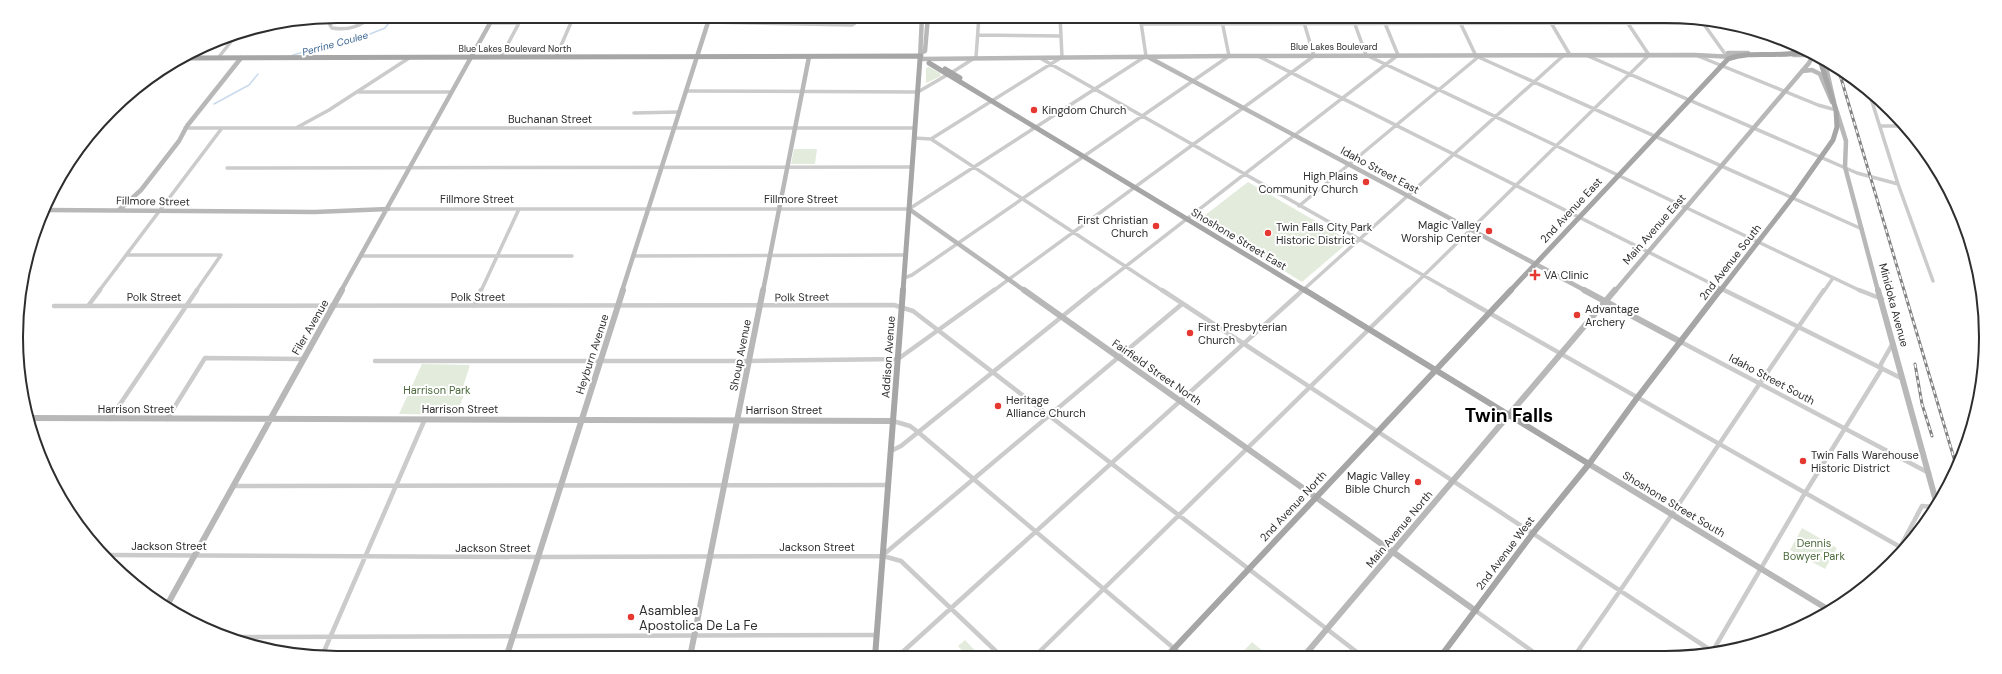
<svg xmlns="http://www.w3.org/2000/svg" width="2002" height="674" font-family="'DM Sans',sans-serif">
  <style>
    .green { fill: #e3ecdc }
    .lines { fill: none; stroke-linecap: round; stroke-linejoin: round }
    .stream { stroke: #c8daec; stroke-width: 1.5 }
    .street-far1 { stroke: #cbcbcb; stroke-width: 3.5 }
    .street { stroke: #cbcbcb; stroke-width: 4.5 }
    .secondary-far1 { stroke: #b8b8b8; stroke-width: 4.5 }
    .secondary { stroke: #b8b8b8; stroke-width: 6 }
    .primary-far1 { stroke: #a6a6a6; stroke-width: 5 }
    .primary { stroke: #a6a6a6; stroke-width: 6 }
    .rail-casing { stroke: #838383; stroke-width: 3 }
    .rail { stroke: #fff; stroke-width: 1.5; stroke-dasharray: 4; stroke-linecap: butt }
    .poi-dot { fill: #e53831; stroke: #fff; stroke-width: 1.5 }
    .labels { text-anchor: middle; stroke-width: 4; stroke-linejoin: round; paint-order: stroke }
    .far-street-label { font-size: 9px; fill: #2e2e2e; stroke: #fff }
    .far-water-label { font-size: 10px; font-style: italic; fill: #3c6691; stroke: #fff }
    .poi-label { font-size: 11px; fill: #2e2e2e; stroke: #fff; text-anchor: start }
    .street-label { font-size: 11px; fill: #2e2e2e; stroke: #fff }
    .park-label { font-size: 11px; fill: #4c6a3c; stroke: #fff }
    .near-poi-label { font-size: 13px; fill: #2e2e2e; stroke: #fff; text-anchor: start }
    .town-label { font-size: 19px; font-weight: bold; fill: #000; stroke: #fff }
    .rim { fill: none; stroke: #2e2e2e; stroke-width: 2 }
  </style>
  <rect width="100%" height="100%" fill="#fff"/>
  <path class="green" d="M929,67L940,73L941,76L926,83V68Z
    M794,149H817L815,164H791Z
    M1248,182L1350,241L1302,282L1200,219Z
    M422,364L470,365L463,387L464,395L456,415L399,414Z
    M1802,528L1837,548L1825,569L1790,550Z
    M965,640L981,657H968L958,646Z
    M1252,642L1269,656H1239Z"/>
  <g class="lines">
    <path class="stream" d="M293,55L370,34L385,28L394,16
      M214,104L249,85L258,74"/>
    <path class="street-far1" d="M1352,16L1366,55L1861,291
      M1547,16L1570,55
      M332,17L330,25L332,28C349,31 360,26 373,16
      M620,20L623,16
      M708,22L852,25L855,23L856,16
      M490,23H519L501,57
      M1703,23L1728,58
      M1141,24L1720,23
      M978,35L1061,36
      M1258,56L1726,291
      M1476,56L1862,229
      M1588,56L1857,173L1898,184
      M1698,56L1818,105L1836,110
      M556,57L573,18
      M218,58L238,33
      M1040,58L1451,291
      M951,73L976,57L979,16
      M1868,89L1898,184L1933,281
      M686,91L918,92L947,75
      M357,92H452
      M634,113L679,112
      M1880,126H1907
      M185,128H915
      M296,128L329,110L409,58
      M914,138L931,139L1062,57L1060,16
      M931,139L1163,291
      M227,168L912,167
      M1299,206L1477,58L1457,16
      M388,209H909L1146,56L1140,16
      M127,255H221
      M361,256H572
      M634,256L905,255
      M904,278L912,275L1229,56L1221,16
      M99,291L222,128
      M196,291L221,255
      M481,291L519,209
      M993,291L1314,56L1302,16
      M1094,291L1398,55L1382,16
      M1302,291L1564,55
      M1408,291L1649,55L1623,16
      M1824,291L1833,278"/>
    <path class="street" d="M1162,290L1715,653
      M1449,290L1902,548
      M1724,290L1903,379
      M1859,290L1882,299
      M54,306L894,305L913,311L1362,656
      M88,306L100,290
      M474,306L481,290
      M1681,342L1929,473
      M375,361H748L898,359L994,290
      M110,419L197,290
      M167,419L205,358L303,359
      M893,421L910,426L918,432L1183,656
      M891,451L901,446L1095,290
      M233,486L888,485
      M103,555L537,557L883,556L901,561L1002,657
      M883,555L1182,304
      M1896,555L1922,506L1935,507
      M1476,611L1539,656
      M232,637L877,635
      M1711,654L1805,493L1881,370V364L1893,343
      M1575,655C1661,535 1739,411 1824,290
      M322,656L425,419
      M897,657L1303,290
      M1034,657L1409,290"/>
    <path class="secondary-far1" d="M922,16L920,59L1229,56L1695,55L1734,57
      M921,53L925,51L928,16
      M1728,53H1748
      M1794,55H1816
      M1148,57L1586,291
      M1827,61L1826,67L1834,102
      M1802,71L1812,70L1820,74L1832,102
      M1837,112L1846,141L1845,167L1878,291
      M909,209L1025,291
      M45,210L315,212L388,209
      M119,210L141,190L179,141L187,126L241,58
      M341,291L494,16
      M622,291L710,16
      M763,291L809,57
      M1615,291L1809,63L1813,55"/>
    <path class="secondary" d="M1024,290L1476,611
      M1584,290L1681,342
      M1878,290L1937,505
      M27,418L893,421
      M1589,464L1829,610
      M166,607L342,290
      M1304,656L1615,290
      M690,657L763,290
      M506,658L623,290"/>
    <path class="primary-far1" d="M1811,51L1813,55
      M186,58L921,56
      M929,63L1306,291
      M945,69L960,78L959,80
      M903,291L920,59
      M1510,291L1728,59C1752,50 1778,58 1803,52L1804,48
      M1720,291L1792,198L1833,140L1837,127L1836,110L1819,57"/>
    <path class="primary" d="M1305,290L1589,464
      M1167,656L1511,290
      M1441,656L1533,533L1589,464L1637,398L1720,290
      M875,657L903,290"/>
    <g class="rail-casing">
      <path id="rail" d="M1838,68L1956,465
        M1915,364L1922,404L1932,436"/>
    </g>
    <use href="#rail" class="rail"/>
  </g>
  <g class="poi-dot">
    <circle cx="1034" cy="110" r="4"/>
    <circle cx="1366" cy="182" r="4"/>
    <circle cx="1156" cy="226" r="4"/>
    <circle cx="1489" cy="231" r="4"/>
    <circle cx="1268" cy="233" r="4"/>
    <path d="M1533 269h4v4h4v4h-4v4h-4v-4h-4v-4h4z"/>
    <circle cx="1577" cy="315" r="4"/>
    <circle cx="1190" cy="333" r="4"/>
    <circle cx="998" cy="406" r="4"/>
    <circle cx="1803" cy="461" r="4"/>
    <circle cx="1418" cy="482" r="4"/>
    <circle cx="631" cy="617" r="4"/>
  </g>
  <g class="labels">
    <g class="far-street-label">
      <text x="1334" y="50">Blue Lakes Boulevard</text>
      <text x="515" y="52">Blue Lakes Boulevard North</text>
    </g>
    <g class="far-water-label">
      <text transform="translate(335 43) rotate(-15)" y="4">Perrine Coulee</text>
    </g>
    <g class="poi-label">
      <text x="1042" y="114">Kingdom Church</text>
      <text x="1358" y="180" text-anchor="end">High Plains<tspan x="1358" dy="13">Community Church</tspan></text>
      <text x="1148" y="224" text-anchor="end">First Christian<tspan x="1148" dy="13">Church</tspan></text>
      <text x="1481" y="229" text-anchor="end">Magic Valley<tspan x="1481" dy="13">Worship Center</tspan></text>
      <text x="1276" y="231">Twin Falls City Park<tspan x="1276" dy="13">Historic District</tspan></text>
      <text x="1544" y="279">VA Clinic</text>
      <text x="1585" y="313">Advantage<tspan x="1585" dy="13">Archery</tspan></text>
      <text x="1198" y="331">First Presbyterian<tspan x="1198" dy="13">Church</tspan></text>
      <text x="1006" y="404">Heritage<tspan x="1006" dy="13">Alliance Church</tspan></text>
      <text x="1811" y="459">Twin Falls Warehouse<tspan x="1811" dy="13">Historic District</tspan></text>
      <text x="1410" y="480" text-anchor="end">Magic Valley<tspan x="1410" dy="13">Bible Church</tspan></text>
    </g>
    <g class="street-label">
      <text x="550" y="123">Buchanan Street</text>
      <text transform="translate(1380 170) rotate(28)" y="4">Idaho Street East</text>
      <text x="477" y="203">Fillmore Street</text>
      <text x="801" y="203">Fillmore Street</text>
      <text transform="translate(153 201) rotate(1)" y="4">Fillmore Street</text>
      <text transform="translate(1571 210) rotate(-47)" y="4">2nd Avenue East</text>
      <text transform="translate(1654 229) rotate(-49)" y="4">Main Avenue East</text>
      <text transform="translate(1239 239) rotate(31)" y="4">Shoshone Street East</text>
      <text transform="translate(1730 262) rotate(-52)" y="4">2nd Avenue South</text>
      <text x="154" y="301">Polk Street</text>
      <text x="478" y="301">Polk Street</text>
      <text transform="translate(802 297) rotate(-1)" y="4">Polk Street</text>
      <text transform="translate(1894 305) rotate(75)" y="4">Minidoka Avenue</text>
      <text transform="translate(310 327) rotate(-60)" y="4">Filer Avenue</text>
      <text transform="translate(592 354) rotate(-72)" y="4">Heyburn Avenue</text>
      <text transform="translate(740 355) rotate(-79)" y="4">Shoup Avenue</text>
      <text transform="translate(888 357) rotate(-86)" y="4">Addison Avenue</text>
      <text transform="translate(1157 372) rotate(35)" y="4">Fairfield Street North</text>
      <text transform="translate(1772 379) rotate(28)" y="4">Idaho Street South</text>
      <text x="136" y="413">Harrison Street</text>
      <text x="460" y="413">Harrison Street</text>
      <text x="784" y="414">Harrison Street</text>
      <text transform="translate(1674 504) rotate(31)" y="4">Shoshone Street South</text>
      <text transform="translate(1293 506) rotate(-47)" y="4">2nd Avenue North</text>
      <text transform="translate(1399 529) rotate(-50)" y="4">Main Avenue North</text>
      <text x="169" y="550">Jackson Street</text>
      <text x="817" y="551">Jackson Street</text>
      <text x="493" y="552">Jackson Street</text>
      <text transform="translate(1505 553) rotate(-53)" y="4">2nd Avenue West</text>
    </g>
    <g class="park-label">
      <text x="437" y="394">Harrison Park</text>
      <text x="1814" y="547">Dennis<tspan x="1814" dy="13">Bowyer Park</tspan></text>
    </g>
    <g class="near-poi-label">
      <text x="639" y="615">Asamblea<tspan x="639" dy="15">Apostolica De La Fe</tspan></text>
    </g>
    <g class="town-label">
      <text x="1509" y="422">Twin Falls</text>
    </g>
  </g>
  <path d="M0 0H2002V674H0ZM337 23H1665A314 314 0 0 1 1979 337V337A314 314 0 0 1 1665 651H337A314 314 0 0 1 23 337V337A314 314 0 0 1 337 23Z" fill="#fff" fill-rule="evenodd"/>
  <path class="rim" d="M337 23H1665A314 314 0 0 1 1979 337V337A314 314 0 0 1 1665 651H337A314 314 0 0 1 23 337V337A314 314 0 0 1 337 23Z"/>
</svg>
